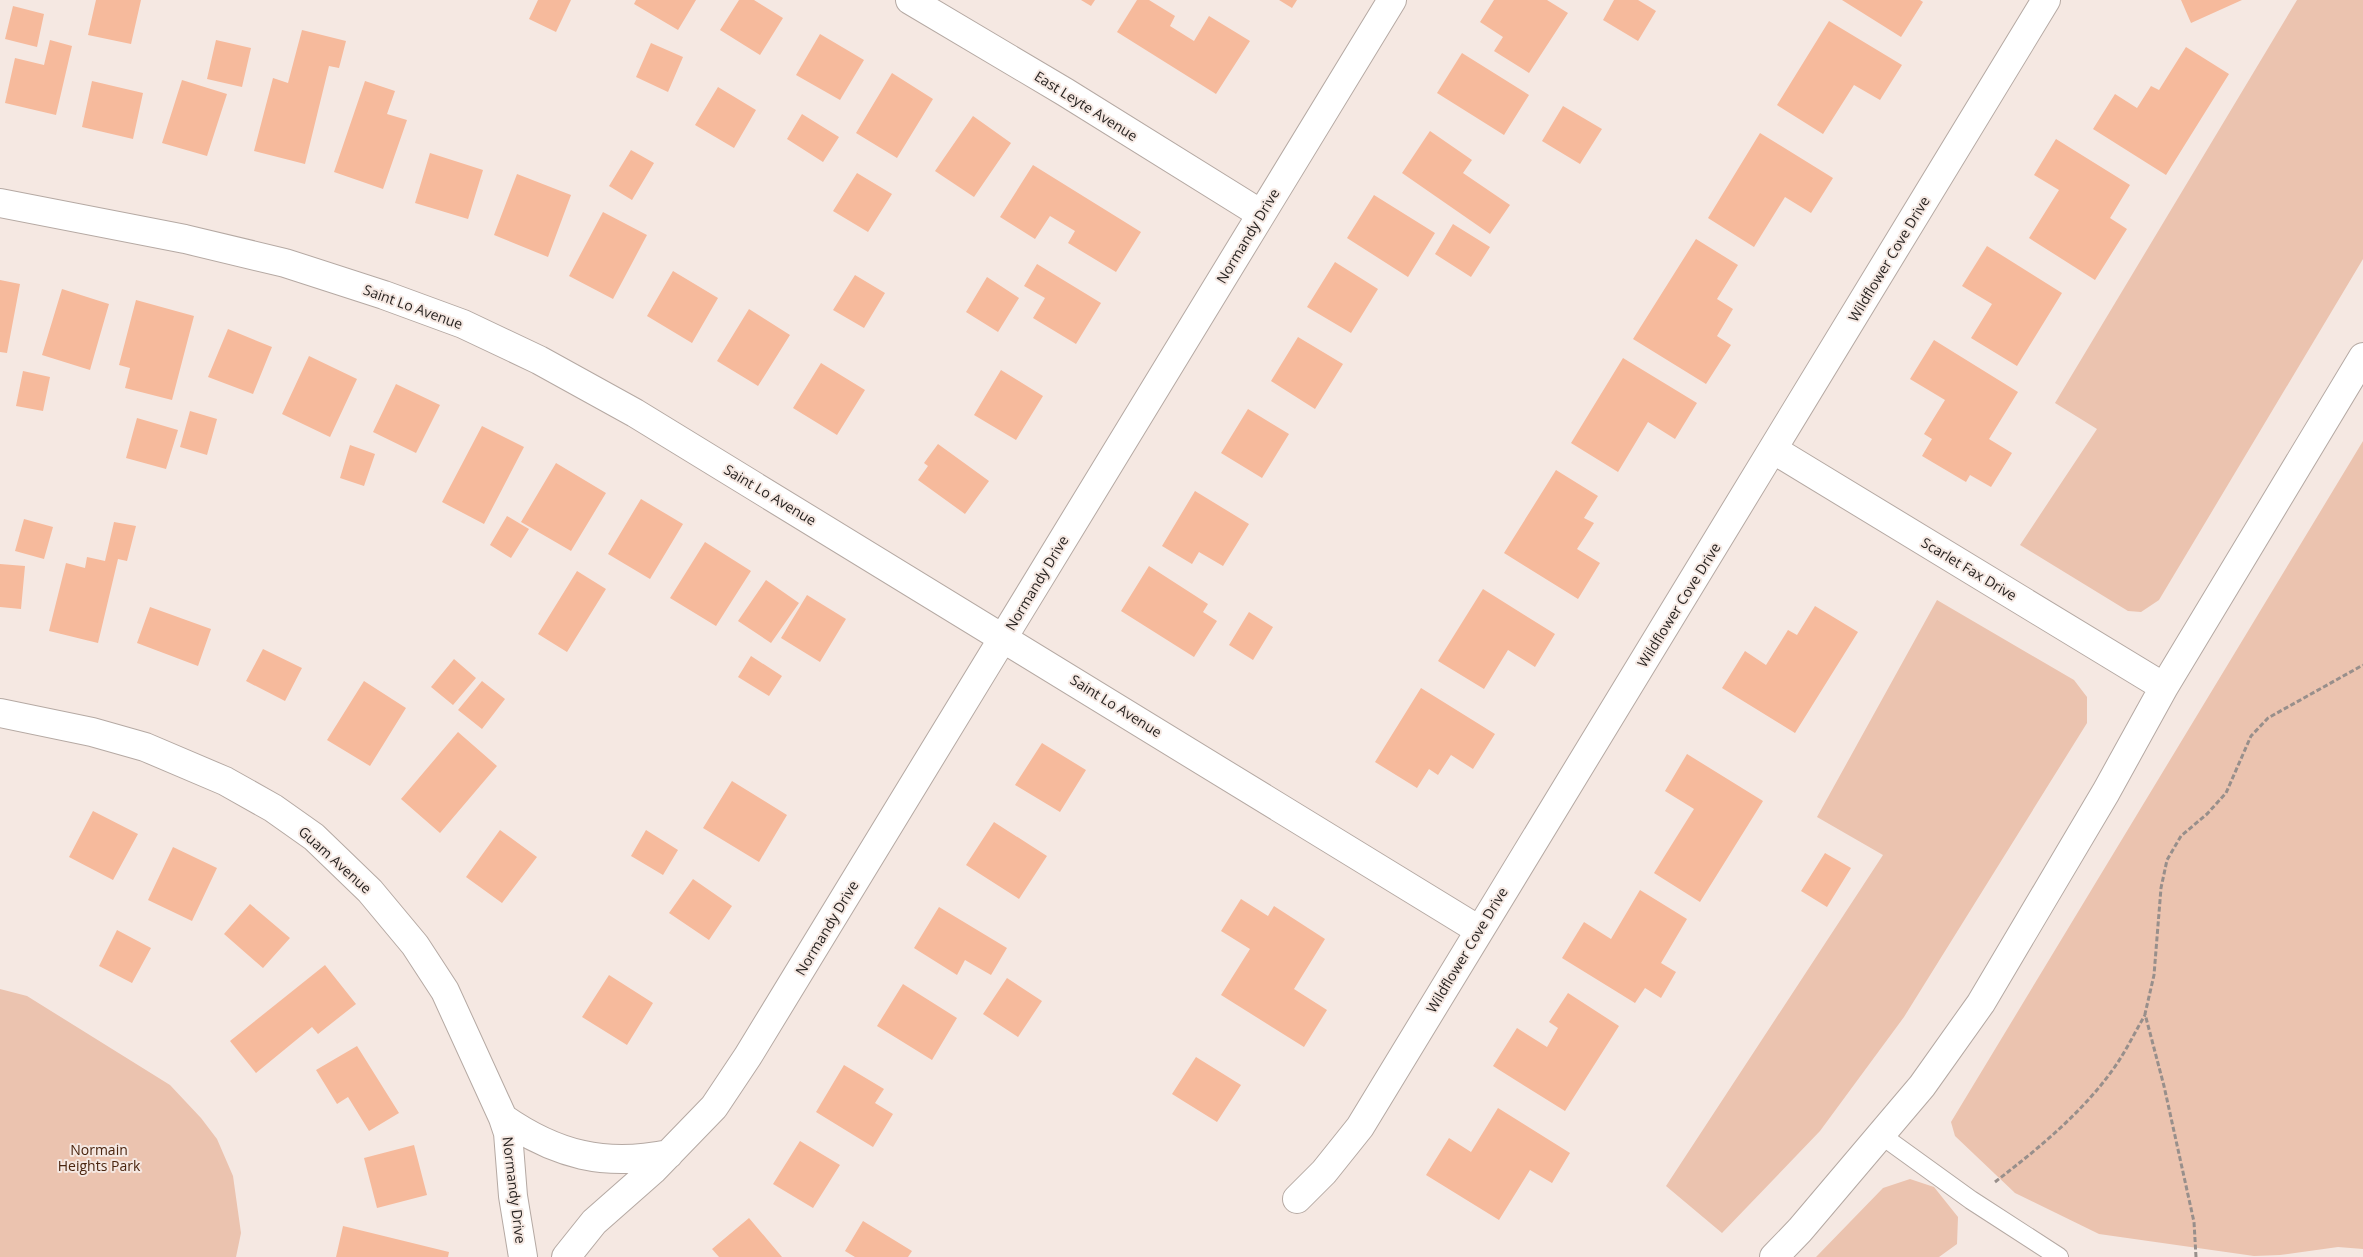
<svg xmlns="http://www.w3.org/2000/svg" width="2363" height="1257" font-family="'Open Sans',sans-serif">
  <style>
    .green { fill: #ebc3af }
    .building { fill: #f6ba9c }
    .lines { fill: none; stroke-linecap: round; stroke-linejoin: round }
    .service-casing { stroke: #b5a9a3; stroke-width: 20 }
    .minor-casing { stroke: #b5a9a3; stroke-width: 30 }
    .path { stroke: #988f8b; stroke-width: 3; stroke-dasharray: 5 2.5; stroke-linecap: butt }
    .service { stroke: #fff; stroke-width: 18 }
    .minor { stroke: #fff; stroke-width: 28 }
    .labels { text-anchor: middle; stroke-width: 4; stroke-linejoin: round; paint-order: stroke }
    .street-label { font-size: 14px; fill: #231f1d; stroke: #f5e8e2 }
    .park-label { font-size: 14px; fill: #4a240e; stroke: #f5e8e2 }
  </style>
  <rect width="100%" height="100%" fill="#f5e8e2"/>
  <path class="green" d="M2297,0H2363V259L2159,600L2141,612L2128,611L2020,545L2097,429L2055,403Z
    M2363,441V1249L2338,1247L2280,1255L2254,1256L2099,1234L2015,1193L1955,1136L1951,1122Z
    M1937,600L2074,680L2087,697V723L1904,1017L1820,1131L1722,1233L1666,1186L1883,855L1817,817Z
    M0,989L27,996L170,1085L201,1118L217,1139L233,1176L241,1233L236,1257H0Z
    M1910,1179L1934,1187L1958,1217L1957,1244L1939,1257H1816L1883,1188Z"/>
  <path class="building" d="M96,0H141L131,44L88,35Z
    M538,0H571L556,32L529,19Z
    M636,0H696L678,30L634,4Z
    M739,0H754L783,18L760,55L720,30Z
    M1081,0H1095L1091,6Z
    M1137,0H1149L1175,16L1170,26L1194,41L1209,16L1250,41L1216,94L1117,32Z
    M1279,0H1297L1292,8Z
    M1494,0H1547L1568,13L1529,73L1494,51L1503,37L1480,22Z
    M1614,0H1638L1656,11L1638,41L1603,20Z
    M1842,0H1920L1923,2L1901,37Z
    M2181,0H2242L2191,23Z
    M13,6L44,14L37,47L5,39Z
    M1829,21L1902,65L1880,100L1854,85L1823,134L1777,105Z
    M302,30L346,41L339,68L329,66L305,164L254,151L273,78L288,83Z
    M820,34L864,60L840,100L796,75Z
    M50,40L72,46L56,115L5,103L15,58L44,65Z
    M216,40L251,48L242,87L207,79Z
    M651,43L683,57L668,92L636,77Z
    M2186,47L2229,74L2166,175L2093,129L2115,94L2137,108L2151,86L2159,90Z
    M1462,53L1529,95L1504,135L1437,93Z
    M892,73L933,99L897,158L856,133Z
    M182,80L227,94L207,156L162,143Z
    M92,81L143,93L133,139L82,127Z
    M365,81L395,91L387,114L407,120L383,189L334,172Z
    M718,87L756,110L734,148L695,125Z
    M1563,106L1602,129L1580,164L1542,141Z
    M802,114L839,137L823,162L787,139Z
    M973,116L1011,143L974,197L935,171Z
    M1430,131L1472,160L1463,173L1510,205L1490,234L1402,173Z
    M1760,133L1833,178L1811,213L1785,197L1754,247L1708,218Z
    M2056,139L2130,185L2110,218L2127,229L2095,280L2029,238L2059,190L2034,175Z
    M631,150L654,163L632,200L609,186Z
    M430,153L483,170L468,219L415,203Z
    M1033,165L1141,232L1116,272L1068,243L1075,231L1050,216L1035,239L1000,217Z
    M857,173L892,194L868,232L833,211Z
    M517,174L571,195L548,257L494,235Z
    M1374,195L1435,233L1408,277L1347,238Z
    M603,212L647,235L613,299L569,276Z
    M1453,224L1490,247L1471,277L1435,254Z
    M1696,239L1738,265L1717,299L1733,309L1717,336L1731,345L1706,384L1633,339Z
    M1987,246L2062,293L2017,366L1971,338L1992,304L1962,286Z
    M1335,262L1378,289L1351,333L1307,307Z
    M1037,264L1101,303L1076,344L1033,318L1045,298L1024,286Z
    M673,271L718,298L692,343L647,316Z
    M855,275L885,293L864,328L833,310Z
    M987,277L1019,298L998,332L966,312Z
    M0,280L20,284L7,353L0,352Z
    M62,289L109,304L90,370L42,355Z
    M136,300L194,316L172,400L125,388L130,368L119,365Z
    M749,309L790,335L758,386L717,361Z
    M228,329L272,347L253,394L208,377Z
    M1298,337L1343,364L1315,409L1271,381Z
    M1934,340L2018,392L1989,439L2012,453L1991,487L1970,475L1966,482L1922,456L1932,439L1924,434L1945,400L1910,379Z
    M309,356L357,379L330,437L282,414Z
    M1623,358L1697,403L1675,439L1648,422L1618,472L1571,443Z
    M821,363L865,390L837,435L793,408Z
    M1001,370L1043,396L1016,440L974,415Z
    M23,371L50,377L43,411L16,406Z
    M396,384L440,405L416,453L373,432Z
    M1248,409L1289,434L1262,478L1221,453Z
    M190,411L217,419L207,455L180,447Z
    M137,418L178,430L166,469L126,458Z
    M482,426L524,447L484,524L442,502Z
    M938,444L989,481L965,514L918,480L928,466L924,463Z
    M350,445L375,454L364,486L340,478Z
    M556,463L606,493L571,551L521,522Z
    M1556,470L1598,496L1584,518L1594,523L1577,549L1600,563L1578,599L1504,553Z
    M1195,491L1249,524L1223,566L1199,552L1192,564L1162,546Z
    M641,499L683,524L650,579L608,554Z
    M507,516L529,529L511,558L490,545Z
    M24,519L53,527L44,559L15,551Z
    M114,522L136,526L127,561L118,559L98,643L49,631L66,563L85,568L87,557L105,561Z
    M705,542L751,571L716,626L670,598Z
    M0,564L25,566L21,609L0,607Z
    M1149,566L1208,604L1203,612L1217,621L1194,657L1121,611Z
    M577,571L606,589L567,652L538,634Z
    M766,580L799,603L771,643L738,621Z
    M1483,589L1555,634L1535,667L1508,650L1484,689L1438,661Z
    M807,595L846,619L820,662L781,638Z
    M1815,606L1858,632L1795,733L1722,688L1745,651L1766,665L1788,630L1797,635Z
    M150,607L211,629L198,666L137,643Z
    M1249,612L1273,627L1253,660L1229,645Z
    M263,649L302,668L285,701L246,681Z
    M751,656L782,676L769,696L738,677Z
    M454,659L476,678L453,705L431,687Z
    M364,681L406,708L370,766L327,740Z
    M482,681L505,699L482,729L458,710Z
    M1421,688L1495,734L1473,769L1451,755L1438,775L1429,769L1417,788L1375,762Z
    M458,732L497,766L440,833L401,799Z
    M1042,743L1086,770L1060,812L1015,785Z
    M1687,754L1763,801L1700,902L1654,873L1694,809L1665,791Z
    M732,781L787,815L759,862L703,828Z
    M93,811L138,834L113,880L69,857Z
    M994,822L1047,856L1019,899L966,865Z
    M500,830L537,857L502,903L466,877Z
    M646,830L678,850L663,875L631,856Z
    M173,847L217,868L192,921L148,900Z
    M1825,853L1851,868L1827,907L1801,891Z
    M693,879L732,906L709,940L669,913Z
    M1640,890L1687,919L1661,963L1676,972L1661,998L1645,988L1635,1003L1562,958L1584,922L1611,939Z
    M1241,899L1268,916L1274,906L1325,939L1294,989L1327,1010L1304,1047L1221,995L1250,949L1221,931Z
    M250,904L290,938L263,968L224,934Z
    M939,907L1007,948L991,975L965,960L957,975L914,948Z
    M117,930L151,948L132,983L99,966Z
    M325,965L356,1004L318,1034L312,1027L256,1073L230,1041Z
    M609,975L653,1003L627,1045L582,1017Z
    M1007,978L1042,1001L1018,1037L983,1014Z
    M903,984L957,1018L932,1060L877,1026Z
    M1568,993L1619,1026L1565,1111L1493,1066L1517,1028L1547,1047L1558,1028L1549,1022Z
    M357,1046L399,1113L369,1131L348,1097L337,1104L316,1070Z
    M1196,1057L1241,1085L1217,1122L1172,1094Z
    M844,1065L884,1089L875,1103L893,1114L873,1147L816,1112Z
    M1498,1108L1570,1153L1552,1183L1530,1170L1499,1220L1426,1175L1449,1138L1471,1152Z
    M800,1141L840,1165L813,1208L773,1184Z
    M414,1145L427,1195L377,1208L364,1158Z
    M749,1218L782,1257H719L712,1249Z
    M863,1221L912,1251L908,1257H855L845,1251Z
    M343,1226L449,1252L448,1257H336Z"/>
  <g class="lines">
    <g class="service-casing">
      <path id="service" d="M1881,1135L1971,1200L2059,1257"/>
    </g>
    <g class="minor-casing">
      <path id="minor" d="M910,0L1065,92L1261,214
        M0,203L185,239L285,263L384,295L463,324L539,360L635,413L1479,930
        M1774,450L2164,687
        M0,713L92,732L145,747L225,781L273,808L314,837L370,891L415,945L445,991L503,1118L508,1133L513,1196L523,1257
        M503,1118C556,1155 605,1167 669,1154
        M1297,1199L1324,1172L1360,1127L2046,0
        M566,1257L594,1222L653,1170L714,1107L748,1056L1392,0
        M1774,1257L1800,1230L1922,1086L1981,1003L2106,792L2164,687L2363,357"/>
    </g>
    <path class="path" d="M1995,1182C2039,1148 2082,1113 2114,1068C2126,1051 2135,1032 2145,1015
      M2196,1257L2194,1222L2164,1086L2145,1014L2154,975L2161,888L2167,860L2181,836L2207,814L2226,793L2251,736L2268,718L2363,665"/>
    <use href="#service" class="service"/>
    <use href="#minor" class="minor"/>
  </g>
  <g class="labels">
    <g class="street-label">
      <text transform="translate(1086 106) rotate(32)" y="5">East Leyte Avenue</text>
      <text transform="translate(1248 236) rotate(-59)" y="5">Normandy Drive</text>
      <text transform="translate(1889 259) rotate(-59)" y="5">Wildflower Cove Drive</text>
      <text transform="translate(413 307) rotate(20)" y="5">Saint Lo Avenue</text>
      <text transform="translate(770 495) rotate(31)" y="5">Saint Lo Avenue</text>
      <text transform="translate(1969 569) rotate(31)" y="5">Scarlet Fax Drive</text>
      <text transform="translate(1037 583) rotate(-59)" y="5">Normandy Drive</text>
      <text transform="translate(1679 605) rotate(-58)" y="5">Wildflower Cove Drive</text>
      <text transform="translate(1116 706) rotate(32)" y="5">Saint Lo Avenue</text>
      <text transform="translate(335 860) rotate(42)" y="5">Guam Avenue</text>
      <text transform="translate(827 928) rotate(-59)" y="5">Normandy Drive</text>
      <text transform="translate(1467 950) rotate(-59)" y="5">Wildflower Cove Drive</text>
      <text transform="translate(514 1190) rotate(83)" y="5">Normandy Drive</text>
    </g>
    <g class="park-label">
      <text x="99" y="1155">Normain<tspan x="99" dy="16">Heights Park</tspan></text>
    </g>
  </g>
</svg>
